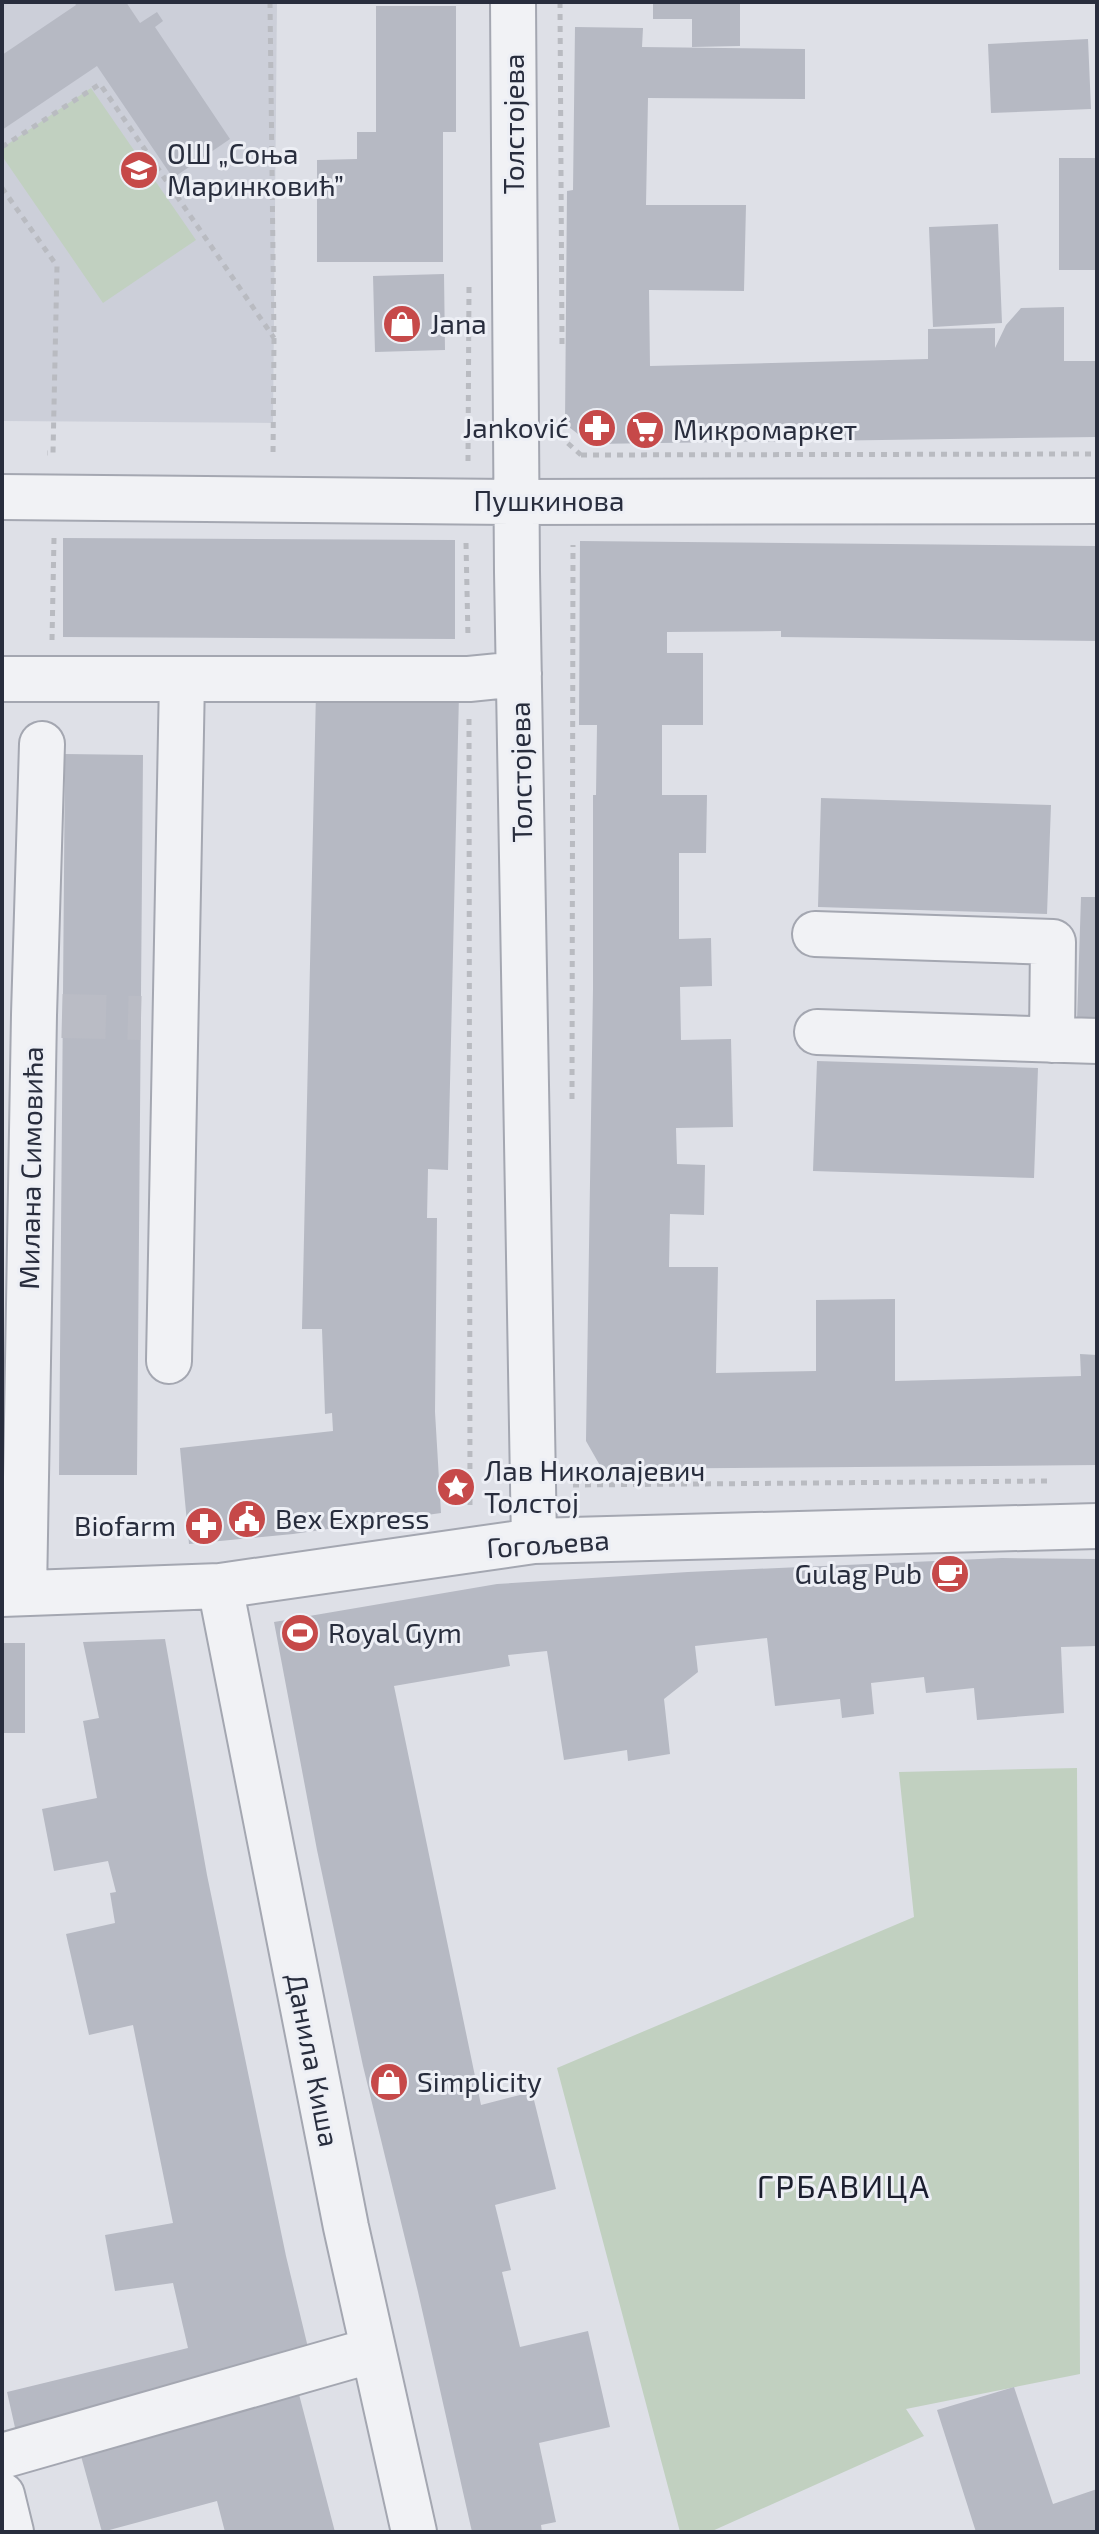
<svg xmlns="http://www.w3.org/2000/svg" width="1099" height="2534" font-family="'Exo 2',sans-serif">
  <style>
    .built { fill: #cccfd9 }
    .green { fill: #c1d0c0 }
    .building { fill: #b6b9c3 }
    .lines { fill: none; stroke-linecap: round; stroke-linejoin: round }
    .minor-tunnel { stroke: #babcc5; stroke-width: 44; stroke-dasharray: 44 22; stroke-linecap: butt }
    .minor-casing { stroke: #a4a7b1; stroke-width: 48 }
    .path { stroke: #b9bbc1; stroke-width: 5; stroke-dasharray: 6 6; stroke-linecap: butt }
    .minor { stroke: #f1f2f5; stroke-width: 44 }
    .labels { text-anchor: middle; stroke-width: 6; stroke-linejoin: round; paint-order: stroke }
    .street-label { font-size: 28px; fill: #282d3d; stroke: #edeff5 }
    .poi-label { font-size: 28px; fill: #282d3d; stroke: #edeff5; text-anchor: start }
    .quarter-label { font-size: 32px; letter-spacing: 2px; fill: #1b1e2e; stroke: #edeff5 }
  </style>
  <rect width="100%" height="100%" fill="#dee0e7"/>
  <path class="built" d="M2,2H277L273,423L2,421Z"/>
  <path class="green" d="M91,88L196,240L103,303L2,156V148Z
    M1077,1768L1080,2374L906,2409L924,2436L710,2532H680L557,2068L914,1917L899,1772Z"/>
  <path class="building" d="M74,2H126L140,23L157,12L163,21L155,27L230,139L173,178L97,66L2,130V55L76,5Z
    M653,2H740V46L692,47V19H653Z
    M376,6H456V132H443V262H317V160L357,159V132H376Z
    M575,27L643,28L642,47L805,49V99L648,98L646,205H746L744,291L649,290L650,366L928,359V329L995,328V348L1006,325L1021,308L1064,307V361H1097V437L591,444L565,424L567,191L573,190Z
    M1088,39L1091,109L991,113L988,44Z
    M1059,158H1097V270H1059Z
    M998,224L1002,323L933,327L929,227Z
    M444,274L445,350L375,352L373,276Z
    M63,538L455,540V639L63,637Z
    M580,541L1097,546V641L781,637V631L667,632V653H703V725H662V795H707L706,853H679V939L711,938L712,986L680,987L681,1040L731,1039L733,1127L676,1128L677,1164L705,1165L704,1215L670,1214L669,1267H718L716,1373L816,1371V1300L895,1299V1381L1081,1376L1080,1354L1097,1355V1465L602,1469L586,1441L593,989V795H596L597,725H579Z
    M316,691L459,694L448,1170L428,1169L427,1218H437L435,1412L441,1513L293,1534L189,1544L180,1448L333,1431L332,1413L325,1414L322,1329H302Z
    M65,754L143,755L137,1475H59Z
    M821,798L1051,805L1047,914L818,907Z
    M1081,897H1097V1021L1077,1020Z
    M817,1061L1038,1068L1034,1178L813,1171Z
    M1002,1558L1097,1559V1646L1061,1647L1064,1713L977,1720L974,1688L926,1693L924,1677L871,1683L874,1714L842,1718L840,1699L775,1706L767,1638L695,1646L698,1672L664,1699L670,1754L628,1761L627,1750L564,1760L547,1651L508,1655L510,1666L394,1686L481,2105L532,2092L556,2189L495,2205L511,2270L502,2272L520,2347L588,2331L610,2427L539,2443L556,2522L541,2525L542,2532H472L418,2292L363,2066L317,1850L274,1622L497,1584L688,1572Z
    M165,1639L207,1875L286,2256L311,2360L16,2432L7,2392L188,2348L173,2283L115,2291L105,2235L173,2223L133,2025L89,2035L66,1934L115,1923L110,1893L116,1892L108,1861L54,1871L42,1809L97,1798L83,1721L99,1718L83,1642Z
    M2,1643H25V1733H2Z
    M295,2379L335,2532H225L217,2501L102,2532L81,2456L167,2433L163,2420Z
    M1014,2387L1053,2504L1097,2489V2532H976L937,2410Z"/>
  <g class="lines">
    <path class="minor-tunnel" d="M62,1016L141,1018"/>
    <g class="minor-casing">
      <path id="minor" d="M513,2L517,572L534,1541
        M2,497L516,502L1097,501
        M2,679H469L519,674
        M815,934L1053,942L1052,1040
        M817,1032L1097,1041
        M169,1361L182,679
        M220,1586L346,2227L414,2532
        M24,1593L34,1015L42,744
        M2,1594L220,1586L534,1541L1097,1526
        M2,2456L373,2350
        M2,2495L11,2532"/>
    </g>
    <path class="path" d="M270,2L274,339L273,457
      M560,2L562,345
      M2,147L100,84L274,338
      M2,188L57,266L53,453H47
      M558,437L562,438L581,455L580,459
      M581,455L1097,454
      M468,461L469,287
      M466,543L468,637
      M52,640L54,538
      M469,719L470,1509
      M572,1099L573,545
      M573,1485L1047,1481"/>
    <use href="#minor" class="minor"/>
  </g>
  <defs>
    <g id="school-disc" transform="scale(2)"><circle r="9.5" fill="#c64949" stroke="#edeff5"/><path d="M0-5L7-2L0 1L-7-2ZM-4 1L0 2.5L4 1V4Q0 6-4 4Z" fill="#fff"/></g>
    <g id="shop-disc" transform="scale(2)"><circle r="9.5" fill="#c64949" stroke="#edeff5"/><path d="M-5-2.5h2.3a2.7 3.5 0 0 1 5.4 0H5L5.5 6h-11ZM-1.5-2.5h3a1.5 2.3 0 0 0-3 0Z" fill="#fff"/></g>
    <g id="pharmacy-disc" transform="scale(2)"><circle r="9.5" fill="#c64949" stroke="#edeff5"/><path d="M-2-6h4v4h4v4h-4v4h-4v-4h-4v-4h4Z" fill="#fff"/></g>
    <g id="supermarket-disc" transform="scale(2)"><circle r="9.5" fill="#c64949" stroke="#edeff5"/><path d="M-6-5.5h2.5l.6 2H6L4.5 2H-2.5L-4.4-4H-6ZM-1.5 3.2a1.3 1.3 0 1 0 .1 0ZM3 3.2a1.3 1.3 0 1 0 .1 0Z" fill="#fff"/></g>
    <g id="sight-disc" transform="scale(2)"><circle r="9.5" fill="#c64949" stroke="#edeff5"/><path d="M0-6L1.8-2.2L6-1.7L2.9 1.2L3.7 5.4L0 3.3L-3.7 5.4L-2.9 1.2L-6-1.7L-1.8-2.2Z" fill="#fff"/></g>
    <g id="civic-disc" transform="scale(2)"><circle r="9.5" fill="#c64949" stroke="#edeff5"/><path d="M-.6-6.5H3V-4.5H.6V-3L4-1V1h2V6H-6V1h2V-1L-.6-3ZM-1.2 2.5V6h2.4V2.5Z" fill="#fff"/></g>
    <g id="cafe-disc" transform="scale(2)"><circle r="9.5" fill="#c64949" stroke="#edeff5"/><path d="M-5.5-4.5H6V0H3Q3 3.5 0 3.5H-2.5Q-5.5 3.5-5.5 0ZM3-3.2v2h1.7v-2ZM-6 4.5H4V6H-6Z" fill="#fff"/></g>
    <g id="stadium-disc" transform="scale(2)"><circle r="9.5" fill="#c64949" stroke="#edeff5"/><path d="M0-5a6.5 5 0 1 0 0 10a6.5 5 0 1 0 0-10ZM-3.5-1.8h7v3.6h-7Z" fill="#fff"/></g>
  </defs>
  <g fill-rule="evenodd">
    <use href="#school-disc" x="139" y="170"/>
    <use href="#shop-disc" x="402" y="324"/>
    <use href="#pharmacy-disc" x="597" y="428"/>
    <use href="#supermarket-disc" x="645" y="430"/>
    <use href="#sight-disc" x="456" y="1487"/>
    <use href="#civic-disc" x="247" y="1519"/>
    <use href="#pharmacy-disc" x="204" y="1526"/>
    <use href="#cafe-disc" x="950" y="1574"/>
    <use href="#stadium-disc" x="300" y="1633"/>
    <use href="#shop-disc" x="389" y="2082"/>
  </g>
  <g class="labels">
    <g class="street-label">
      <text transform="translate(514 124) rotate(-90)" y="10">Толстојева</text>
      <text x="549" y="511">Пушкинова</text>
      <text transform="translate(521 772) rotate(-91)" y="10">Толстојева</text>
      <text transform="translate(31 1168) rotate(-89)" y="10">Милана Симовића</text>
      <text transform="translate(548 1544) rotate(-4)" y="10">Гогољева</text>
      <text transform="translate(313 2060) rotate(79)" y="10">Данила Киша</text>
    </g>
    <g class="poi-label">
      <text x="167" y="164">ОШ „Соња<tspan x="167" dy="32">Маринковић”</tspan></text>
      <text x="430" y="334">Jana</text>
      <text x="569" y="438" text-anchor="end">Janković</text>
      <text x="673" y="440">Микромаркет</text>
      <text x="484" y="1481">Лав Николајевич<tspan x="484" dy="32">Толстој</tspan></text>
      <text x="275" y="1529">Bex Express</text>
      <text x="176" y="1536" text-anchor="end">Biofarm</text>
      <text x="922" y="1584" text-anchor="end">Gulag Pub</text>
      <text x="328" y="1643">Royal Gym</text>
      <text x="417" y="2092">Simplicity</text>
    </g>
    <g class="quarter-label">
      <text x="844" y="2198">ГРБАВИЦА</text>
    </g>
  </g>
  <rect width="1099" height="2534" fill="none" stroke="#282d3d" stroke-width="8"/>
</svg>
